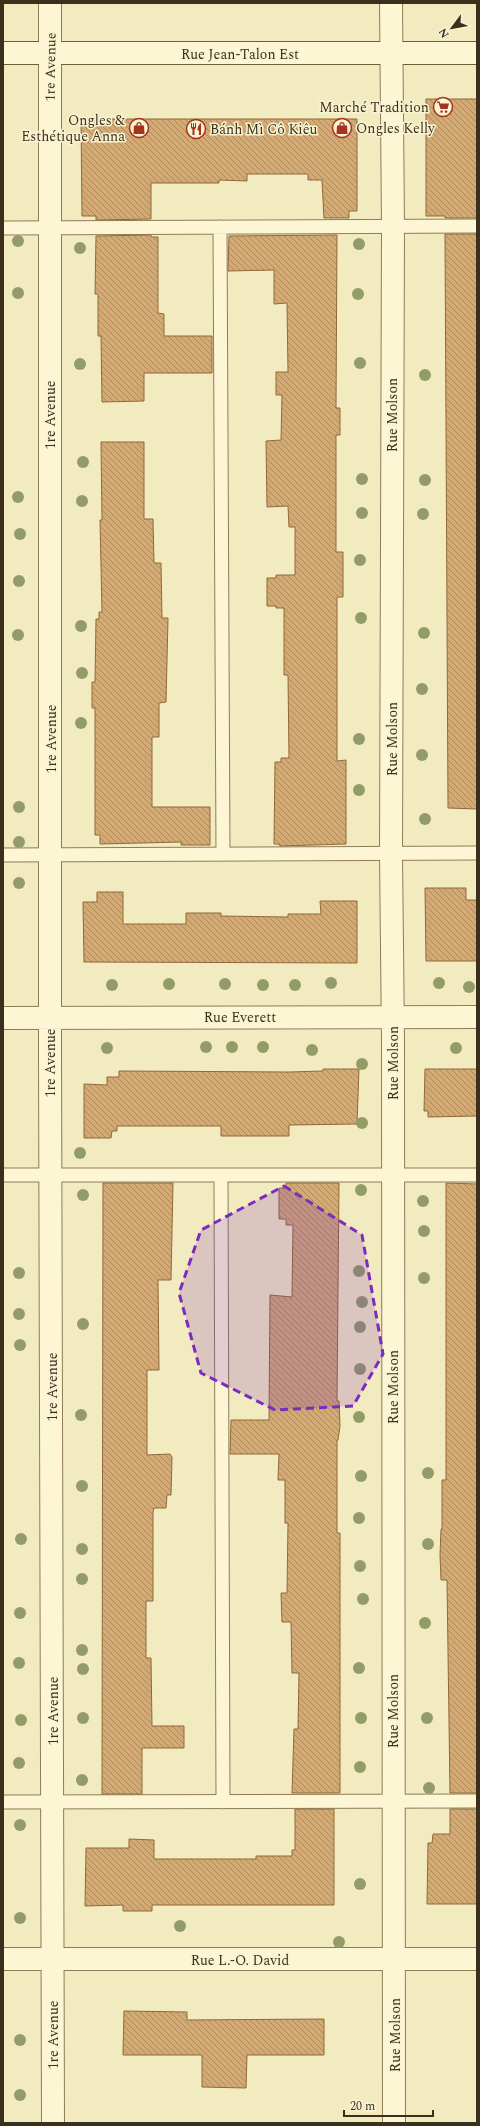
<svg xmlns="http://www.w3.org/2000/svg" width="480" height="2126" font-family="Spectral,serif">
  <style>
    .building { fill: url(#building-back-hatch); stroke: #906839 }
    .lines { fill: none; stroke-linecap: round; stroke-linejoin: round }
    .lane-casing { stroke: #8e7c56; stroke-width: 15 }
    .street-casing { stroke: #8e7c56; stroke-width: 24 }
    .secondary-casing { stroke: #705d39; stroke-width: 24 }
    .lane { stroke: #fcf6d5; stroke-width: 13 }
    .street { stroke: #fcf6d5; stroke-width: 22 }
    .secondary { stroke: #fcf6d5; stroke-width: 22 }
    .tree { fill: #939c68 }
    .marked { fill: #7b2cbf; fill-opacity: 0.2; stroke: #7b2cbf; stroke-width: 3; stroke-dasharray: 8 5; stroke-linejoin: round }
    .labels { text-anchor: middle; stroke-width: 3; stroke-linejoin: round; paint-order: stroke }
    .street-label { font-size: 14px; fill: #3c301c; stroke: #f9f3d1 }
    .poi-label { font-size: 14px; fill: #3c301c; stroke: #f9f3d1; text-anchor: end }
  </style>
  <defs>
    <pattern id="building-back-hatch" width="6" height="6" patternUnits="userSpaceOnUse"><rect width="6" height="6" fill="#d5aa72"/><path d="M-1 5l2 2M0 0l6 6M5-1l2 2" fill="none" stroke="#ae8b5d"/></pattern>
  </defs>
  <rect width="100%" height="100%" fill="#f3ebc0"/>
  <path class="building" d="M426,99H477V218H445V216H426Z
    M81,119H357V211H349V218H324L322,180H308V174H247V181L219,180V183H151V219L96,220V216H82Z
    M445,234H477V809L448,808Z
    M151,235V237H158V313L164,314V336H212V373H144V401L102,402L101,336H98V294H95L96,236Z
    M337,235L336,408H340V435H336V552H343V597H337V761L346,760V844L280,846L279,844H274L275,762H281V758H289L288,675H284V608H276V606H267V578H276V575H295V527H289L288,506L267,507L266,441L281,440L282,395H276V372H288L287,303L274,304V270L228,271L229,236Z
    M101,442H144V519H153L154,563H161L162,618H168L166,702L159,703V737H152V807H210V845H181V842L100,844V835H95V708H92V682H95L96,619H99V612H102L100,520H102Z
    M425,888H466V900H477V961H426Z
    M97,892H123V924H186V913H221V916L288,917V914H321L320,901H357V963L84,962L83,902H97Z
    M323,1069H359L357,1124L289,1125V1136H221V1126H117V1131H112L111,1138H84V1084L107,1085V1077H119V1071L289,1072L323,1071Z
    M425,1069H477V1116L428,1117V1111H424Z
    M103,1183H173L171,1280H158L159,1370H147V1455L170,1454L172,1457L171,1495H167L166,1508H154L153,1512V1601H146V1658H151L152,1726H184V1748H142V1794H102Z
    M286,1183H339L337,1401H339L340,1426L338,1440H337V1533H340V1793H292L294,1729H298L299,1673H292L291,1622H282L281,1593H287L288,1523H285V1480H278L279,1454H230L231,1420H269L270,1295L292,1297L293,1225H286V1219H279V1188H286Z
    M446,1183L477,1184V1793H450L447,1580H441L440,1555L441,1529H442V1480H446Z
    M295,1809H334V1905H152V1911H123V1905L85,1906L86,1848H129V1839L154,1840V1859H256V1856H292V1850H295Z
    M450,1809H477V1904H427L428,1843H432L433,1834H450Z
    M124,2011L187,2012V2020L324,2019V2055H247L246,2088L202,2087V2055H123Z"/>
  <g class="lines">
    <g class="lane-casing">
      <path id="lane" d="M220,227L223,854
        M3,228L477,226
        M3,855L477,853
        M3,1175H477
        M221,1175L223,1802
        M3,1802L477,1801"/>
    </g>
    <g class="street-casing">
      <path id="street" d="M50,3V1055L53,2123
        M391,3L393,227L391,854L393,1040L394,2123
        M3,1018L477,1017
        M3,1959H477"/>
    </g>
    <g class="secondary-casing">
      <path id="secondary" d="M3,53H477"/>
    </g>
    <use href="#lane" class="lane"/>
    <use href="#street" class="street"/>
    <use href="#secondary" class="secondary"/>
  </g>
  <g class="tree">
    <circle cx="18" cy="241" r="6"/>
    <circle cx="359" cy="244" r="6"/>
    <circle cx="80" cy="248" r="6"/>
    <circle cx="18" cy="293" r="6"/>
    <circle cx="358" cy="294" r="6"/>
    <circle cx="360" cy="363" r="6"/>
    <circle cx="80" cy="364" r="6"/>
    <circle cx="425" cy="375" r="6"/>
    <circle cx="83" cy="462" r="6"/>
    <circle cx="362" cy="479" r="6"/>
    <circle cx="425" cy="480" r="6"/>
    <circle cx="18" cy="497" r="6"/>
    <circle cx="82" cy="501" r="6"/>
    <circle cx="362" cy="513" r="6"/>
    <circle cx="423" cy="514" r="6"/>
    <circle cx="20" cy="534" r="6"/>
    <circle cx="360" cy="560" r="6"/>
    <circle cx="19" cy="581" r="6"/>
    <circle cx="361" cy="618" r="6"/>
    <circle cx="81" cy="626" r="6"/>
    <circle cx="424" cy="633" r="6"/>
    <circle cx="18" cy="635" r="6"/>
    <circle cx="82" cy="673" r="6"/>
    <circle cx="422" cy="689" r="6"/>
    <circle cx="81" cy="723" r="6"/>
    <circle cx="359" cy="739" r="6"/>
    <circle cx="422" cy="755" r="6"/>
    <circle cx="359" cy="790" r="6"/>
    <circle cx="19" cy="807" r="6"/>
    <circle cx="425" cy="819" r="6"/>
    <circle cx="19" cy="842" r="6"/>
    <circle cx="19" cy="883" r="6"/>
    <circle cx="331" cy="983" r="6"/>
    <circle cx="439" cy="983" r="6"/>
    <circle cx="169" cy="984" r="6"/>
    <circle cx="225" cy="984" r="6"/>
    <circle cx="112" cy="985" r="6"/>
    <circle cx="263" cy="985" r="6"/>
    <circle cx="295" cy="985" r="6"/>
    <circle cx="469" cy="987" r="6"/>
    <circle cx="206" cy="1047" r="6"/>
    <circle cx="232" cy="1047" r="6"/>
    <circle cx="263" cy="1047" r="6"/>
    <circle cx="107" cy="1048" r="6"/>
    <circle cx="456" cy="1048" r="6"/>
    <circle cx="312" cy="1050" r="6"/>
    <circle cx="362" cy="1064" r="6"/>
    <circle cx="362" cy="1123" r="6"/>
    <circle cx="80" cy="1153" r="6"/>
    <circle cx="361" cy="1190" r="6"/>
    <circle cx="83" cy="1195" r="6"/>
    <circle cx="423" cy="1201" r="6"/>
    <circle cx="424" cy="1231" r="6"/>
    <circle cx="359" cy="1271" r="6"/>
    <circle cx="19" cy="1273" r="6"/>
    <circle cx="424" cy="1278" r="6"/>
    <circle cx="362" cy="1302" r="6"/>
    <circle cx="19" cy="1314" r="6"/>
    <circle cx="83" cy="1324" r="6"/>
    <circle cx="360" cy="1327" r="6"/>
    <circle cx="20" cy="1345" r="6"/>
    <circle cx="360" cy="1369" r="6"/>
    <circle cx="81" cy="1415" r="6"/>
    <circle cx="359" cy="1417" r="6"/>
    <circle cx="428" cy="1473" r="6"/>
    <circle cx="361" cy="1476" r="6"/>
    <circle cx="82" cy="1486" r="6"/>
    <circle cx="359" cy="1518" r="6"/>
    <circle cx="21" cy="1539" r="6"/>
    <circle cx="428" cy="1544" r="6"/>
    <circle cx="82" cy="1549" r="6"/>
    <circle cx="360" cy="1566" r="6"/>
    <circle cx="82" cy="1579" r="6"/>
    <circle cx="363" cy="1599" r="6"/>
    <circle cx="20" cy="1613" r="6"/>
    <circle cx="425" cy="1623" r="6"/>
    <circle cx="82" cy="1650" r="6"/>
    <circle cx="19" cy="1663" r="6"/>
    <circle cx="359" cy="1668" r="6"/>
    <circle cx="83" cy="1669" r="6"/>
    <circle cx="83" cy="1718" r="6"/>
    <circle cx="361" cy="1718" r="6"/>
    <circle cx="427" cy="1718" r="6"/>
    <circle cx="21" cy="1720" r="6"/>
    <circle cx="19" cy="1763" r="6"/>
    <circle cx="360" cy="1767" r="6"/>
    <circle cx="82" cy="1780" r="6"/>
    <circle cx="429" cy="1788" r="6"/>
    <circle cx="20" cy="1825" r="6"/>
    <circle cx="360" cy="1884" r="6"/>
    <circle cx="20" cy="1918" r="6"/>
    <circle cx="180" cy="1926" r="6"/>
    <circle cx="339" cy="1942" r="6"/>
    <circle cx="20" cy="2040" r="6"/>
    <circle cx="20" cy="2095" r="6"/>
  </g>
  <path class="marked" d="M284,1186L362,1235L383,1354L353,1406L275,1410L201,1373L179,1293L201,1230Z"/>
  <defs>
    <g id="supermarket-ring" transform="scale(1)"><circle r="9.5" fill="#f9f3d1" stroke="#a5311f" stroke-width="1.5"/><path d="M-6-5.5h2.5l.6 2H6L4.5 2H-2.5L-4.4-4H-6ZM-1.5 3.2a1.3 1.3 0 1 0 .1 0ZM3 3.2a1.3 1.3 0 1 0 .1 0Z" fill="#a5311f"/></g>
    <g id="shop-ring" transform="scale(1)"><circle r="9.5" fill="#f9f3d1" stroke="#a5311f" stroke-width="1.5"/><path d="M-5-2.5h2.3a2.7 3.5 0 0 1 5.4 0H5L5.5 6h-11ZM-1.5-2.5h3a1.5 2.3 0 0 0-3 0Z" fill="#a5311f"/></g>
    <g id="restaurant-ring" transform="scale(1)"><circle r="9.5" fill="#f9f3d1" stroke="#a5311f" stroke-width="1.5"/><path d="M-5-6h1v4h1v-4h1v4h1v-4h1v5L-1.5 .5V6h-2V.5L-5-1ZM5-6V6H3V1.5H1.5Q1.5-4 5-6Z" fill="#a5311f"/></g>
  </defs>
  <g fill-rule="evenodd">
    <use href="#supermarket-ring" x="443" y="107"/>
    <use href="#shop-ring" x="139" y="128"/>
    <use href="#shop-ring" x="342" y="128"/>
    <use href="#restaurant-ring" x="196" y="129"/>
  </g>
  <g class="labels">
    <g class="street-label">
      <text x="240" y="59">Rue Jean-Talon Est</text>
      <text transform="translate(50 67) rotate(-89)" y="5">1re Avenue</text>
      <text transform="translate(50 415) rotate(-90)" y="5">1re Avenue</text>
      <text transform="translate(392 415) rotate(-90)" y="5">Rue Molson</text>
      <text transform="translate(51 739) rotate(-90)" y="5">1re Avenue</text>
      <text transform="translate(392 739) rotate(-90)" y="5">Rue Molson</text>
      <text x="240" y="1022">Rue Everett</text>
      <text transform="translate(50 1063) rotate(-90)" y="5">1re Avenue</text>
      <text transform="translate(393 1063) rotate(-90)" y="5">Rue Molson</text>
      <text transform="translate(52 1387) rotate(-90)" y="5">1re Avenue</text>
      <text transform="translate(393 1387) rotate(-90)" y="5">Rue Molson</text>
      <text transform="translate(53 1711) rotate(-90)" y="5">1re Avenue</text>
      <text transform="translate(393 1711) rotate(-90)" y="5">Rue Molson</text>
      <text x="240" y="1965">Rue L.-O. David</text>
      <text transform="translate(53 2035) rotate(-90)" y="5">1re Avenue</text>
      <text transform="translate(395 2035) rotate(-90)" y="5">Rue Molson</text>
    </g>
    <g class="poi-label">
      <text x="429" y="112">Marché Tradition</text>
      <text x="125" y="125">Ongles &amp;<tspan x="125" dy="16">Esthétique Anna</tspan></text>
      <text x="356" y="133" text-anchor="start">Ongles Kelly</text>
      <text x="210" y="134" text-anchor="start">Bánh Mì Cô Kiêu</text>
    </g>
  </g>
  <rect width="480" height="2126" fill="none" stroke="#3c301c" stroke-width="8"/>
  <g transform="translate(452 28) rotate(238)" stroke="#f9f3d1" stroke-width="3" paint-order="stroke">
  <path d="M0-3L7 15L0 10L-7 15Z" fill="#3c301c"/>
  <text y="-6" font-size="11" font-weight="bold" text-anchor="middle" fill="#3c301c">N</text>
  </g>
  <path d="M344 2110v6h89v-6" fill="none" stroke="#3c301c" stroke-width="2"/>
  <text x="350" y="2110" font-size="12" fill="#3c301c" stroke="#f9f3d1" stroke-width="3" paint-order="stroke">20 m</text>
</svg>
